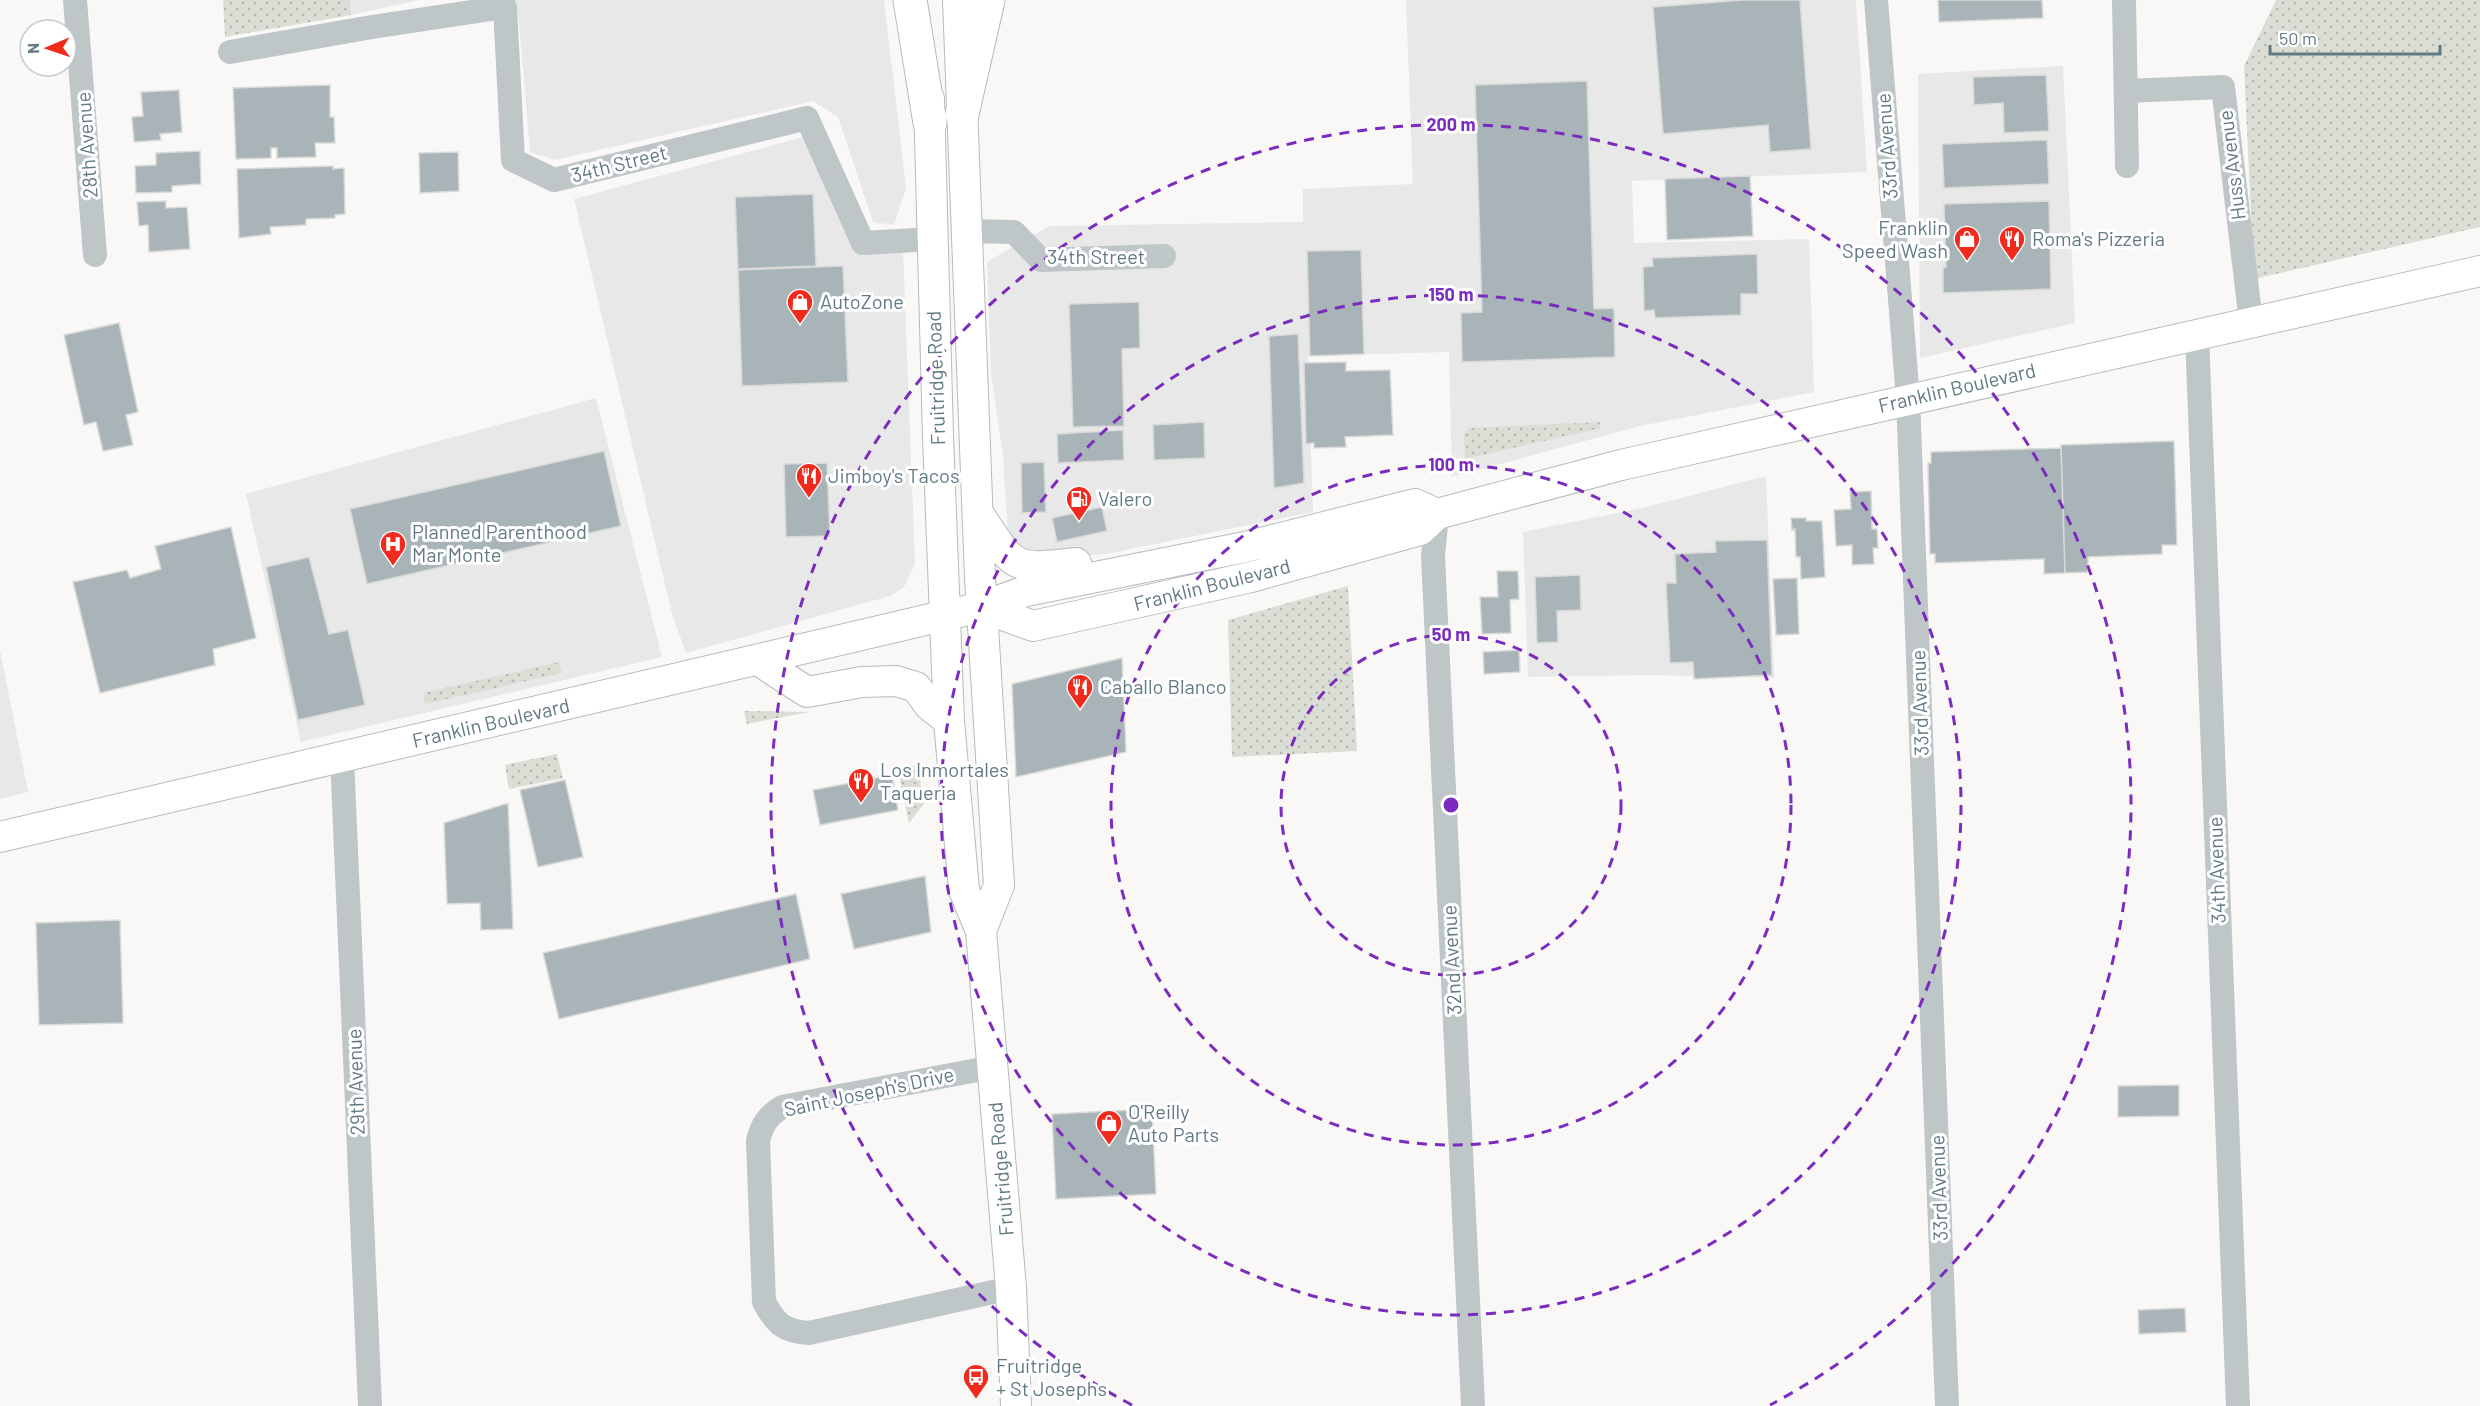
<svg xmlns="http://www.w3.org/2000/svg" width="2480" height="1406" font-family="Barlow,sans-serif">
  <style>
    .built { fill: #e7e8e7 }
    .grass { fill: url(#grass-dots) }
    .building { fill: #a8b4b8; stroke: #dadad8; stroke-width: 1.5 }
    .lines { fill: none; stroke-linecap: round; stroke-linejoin: round }
    .major-casing { stroke: #b4bbbe; stroke-width: 32 }
    .highway-casing { stroke: #b4babd; stroke-width: 35 }
    .minor { stroke: #bec6c8; stroke-width: 24 }
    .major { stroke: #fff; stroke-width: 30 }
    .highway { stroke: #fff; stroke-width: 33 }
    .ring { fill: none; stroke: #7b2cbf; stroke-width: 3; stroke-dasharray: 10 8 }
    .labels { text-anchor: middle; stroke-width: 6; stroke-linejoin: round; paint-order: stroke }
    .street-label { font-size: 20px; fill: #617a83; stroke: #fff }
    .poi-label { font-size: 20px; fill: #617a83; stroke: #fff; text-anchor: start }
    .centre { fill: #7b2cbf; stroke: #fff; stroke-width: 3 }
    .ring-label { font-size: 18px; text-anchor: middle; font-weight: bold; fill: #7b2cbf; stroke: #fff; stroke-width: 6; stroke-linejoin: round; paint-order: stroke }
  </style>
  <defs>
    <pattern id="grass-dots" width="8" height="8" patternUnits="userSpaceOnUse" patternTransform="scale(1.5)"><rect width="8" height="8" fill="#daded5"/><path d="M2 2h.1M6 6h.1" fill="none" stroke="#b4b9b2" stroke-width="1.8" stroke-linecap="round"/></pattern>
  </defs>
  <rect width="100%" height="100%" fill="#f9f8f6"/>
  <path class="built" d="M350,0H419L351,15Z
    M508,0H884L906,188L894,225L873,222L838,117L813,101L555,160L530,152L518,10Z
    M1406,0H1856L1867,172L1632,181L1634,243L1809,239L1814,392L1640,426L1452,477L1449,352L1308,356L1313,512L1106,554L1040,560L1008,537L1003,455L991,374L987,262L1049,226L1303,222V189L1413,184Z
    M2063,66L2075,323L1920,358L1918,74Z
    M807,136L857,247L903,249L915,564L904,587L890,596L686,653L672,614L574,199Z
    M596,398L662,657L301,742L246,494Z
    M1766,476L1774,678L1649,675L1528,677L1523,532L1642,508Z
    M0,650L28,792L0,799Z"/>
  <path class="grass" d="M223,0H350L351,15L225,37Z
    M2276,0H2480V227L2254,279L2244,66Z
    M1600,422L1601,428L1465,459L1464,434L1469,428Z
    M1348,586L1357,751L1232,757L1228,620Z
    M559,662L561,673L425,704L423,693Z
    M744,711L809,712L747,724Z
    M557,754L563,778L509,789L505,765Z
    M923,764L926,774L919,776L923,794L930,792V796L909,823L898,769Z"/>
  <path class="building" d="M1743,0H1800L1811,149L1770,152L1768,125L1663,134L1653,7Z
    M1938,0H2042L2043,18L1939,22Z
    M2046,75L2049,131L2004,133L2003,103L1974,105L1973,77Z
    M1587,81L1594,309L1614,308L1615,357L1462,362L1461,313L1482,312L1475,85Z
    M330,85V117H334L335,143H315L316,157L277,158V148H271V158L236,159L233,88Z
    M179,90L182,132L160,134L161,140L134,142L132,117L143,116L141,92Z
    M2047,140L2049,184L1944,188L1942,144Z
    M200,151L201,184L172,186V192L136,193L135,166L156,165V153Z
    M458,152L459,191L420,193L419,153Z
    M333,166V169L344,168L345,214L335,215V218L306,219V225L270,227L271,234L239,238L237,169Z
    M1750,176L1753,236L1667,240L1665,179Z
    M813,194L816,266L738,269L735,197Z
    M166,201V208L187,207L190,249L149,252L148,225L139,226L137,202Z
    M2049,201L2051,289L1943,293V268L1946,267L1944,204Z
    M1361,250L1364,354L1310,356L1307,251Z
    M1757,254L1758,294H1741V315L1655,318L1654,310L1644,311L1643,267L1653,266L1652,258Z
    M843,266L848,382L742,386L738,270Z
    M1139,302L1140,348L1122,349L1124,426L1073,427L1069,304Z
    M119,323L138,412L126,415L133,445L103,451L96,422L84,425L64,335Z
    M1298,334L1304,483L1274,488L1269,336Z
    M1346,362V371L1390,370L1393,435L1345,437L1346,447L1314,448V443L1306,444L1304,363Z
    M1204,422L1205,458L1154,460L1153,425Z
    M1123,430L1124,460L1058,463L1057,434Z
    M2174,441L2177,545H2162V554L2088,557V572L2065,573L2061,445Z
    M2061,448L2065,573L2044,574V559L1935,563V554H1930L1928,463H1931V452Z
    M604,451L621,526L367,584L350,509Z
    M1044,462L1046,512L1022,513L1021,463Z
    M827,463L830,536L786,537L784,464Z
    M1871,491L1872,529H1877L1878,548H1873L1874,564L1852,565V545L1836,546L1834,510L1851,509L1850,492Z
    M1102,507L1107,531L1057,542L1052,518Z
    M1791,518H1806V521H1822L1825,577L1801,579L1800,557H1796L1795,529L1792,530Z
    M231,527L256,638L213,649L215,665L100,693L73,582L127,570L130,578L161,569L155,546Z
    M1767,540L1772,675L1694,679L1693,662L1670,663L1666,583H1676L1675,554L1716,552L1715,541Z
    M309,557L329,634L348,630L365,705L298,720L266,567Z
    M1497,571H1518L1519,599L1510,600L1511,633L1482,634L1480,597H1498Z
    M1580,575L1581,610L1557,611L1558,642L1537,643L1535,577Z
    M1797,578L1799,634L1776,635L1773,579Z
    M1519,650L1520,672L1484,674L1483,652Z
    M1122,658L1126,752L1016,777L1012,684Z
    M892,775L898,810L820,825L813,790Z
    M565,780L583,857L538,867L520,790Z
    M508,803L513,929L481,930L480,903L447,904L444,823Z
    M925,876L931,932L854,949L841,894Z
    M796,894L810,959L559,1019L543,953Z
    M120,920L123,1023L39,1025L36,923Z
    M2179,1085V1116L2118,1117V1086Z
    M1152,1109L1156,1194L1056,1199L1052,1114Z
    M2185,1308L2186,1332L2139,1334L2138,1310Z"/>
  <g class="lines">
    <g class="major-casing">
      <path id="major" d="M958,0L980,578L999,885L981,931
        M929,99L938,437L949,721L964,890L981,931L1011,1288L1016,1406
        M978,513C1014,567 1010,571 1076,563
        M981,607L1033,626L1251,577L1420,530L1437,514L1621,465L2480,271
        M758,660L807,692L862,682L896,681L916,687L929,705L949,721
        M0,837L981,607L1026,591L1245,547L1415,504L1437,514"/>
    </g>
    <g class="highway-casing">
      <path id="highway" d="M910,0L930,123
        M962,114L988,0"/>
    </g>
    <path class="minor" d="M75,0L95,255
      M1876,0L1908,399L1947,1406
      M2124,0L2127,166
      M230,52L372,27L505,7L513,160L554,180L807,118L863,243L933,239
      M2126,91L2223,87L2251,322
      M967,231L1014,232L1041,260L1164,256
      M2197,334L2238,1406
      M1437,514L1433,556L1473,1406
      M342,757L370,1406
      M993,1067L782,1107C768,1116 762,1124 758,1141L764,1302C776,1324 783,1331 809,1333L1011,1288"/>
    <use href="#major" class="major"/>
    <use href="#highway" class="highway"/>
  </g>
  <g class="ring">
    <circle cx="1451" cy="805" r="170"/>
    <circle cx="1451" cy="805" r="340"/>
    <circle cx="1451" cy="805" r="510"/>
    <path d="M1132 1405A680 680 0 1 1 1770 1405"/>
  </g>
  <defs>
    <g id="shop-pin" transform="scale(1.35)"><path d="M0 17L-7.5 6A9.5 9.5 0 1 1 7.5 6Z" fill="#f02b1e" stroke="#fff"/><path d="M-5-2.5h2.3a2.7 3.5 0 0 1 5.4 0H5L5.5 6h-11ZM-1.5-2.5h3a1.5 2.3 0 0 0-3 0Z" fill="#fff"/></g>
    <g id="restaurant-pin" transform="scale(1.35)"><path d="M0 17L-7.5 6A9.5 9.5 0 1 1 7.5 6Z" fill="#f02b1e" stroke="#fff"/><path d="M-5-6h1v4h1v-4h1v4h1v-4h1v5L-1.5 .5V6h-2V.5L-5-1ZM5-6V6H3V1.5H1.5Q1.5-4 5-6Z" fill="#fff"/></g>
    <g id="fuel-pin" transform="scale(1.35)"><path d="M0 17L-7.5 6A9.5 9.5 0 1 1 7.5 6Z" fill="#f02b1e" stroke="#fff"/><path d="M-5.5-6h7V0h2V4h1.3V-2.5L3-4.5l.8-.8L6-3V5H2.5V1h-1V6h-7ZM-4.2-4.7v3.2H.2V-4.7Z" fill="#fff"/></g>
    <g id="hospital-pin" transform="scale(1.35)"><path d="M0 17L-7.5 6A9.5 9.5 0 1 1 7.5 6Z" fill="#f02b1e" stroke="#fff"/><path d="M-5-5h3v3.5h4V-5h3V5h-3V1.5h-4V5h-3Z" fill="#fff"/></g>
    <g id="bus-pin" transform="scale(1.35)"><path d="M0 17L-7.5 6A9.5 9.5 0 1 1 7.5 6Z" fill="#f02b1e" stroke="#fff"/><path d="M-5-6H5V4H4V6H2V4H-2V6H-4V4H-5ZM-3.5-4V0h7V-4ZM-3.5 1.2v1.5H-2V1.2ZM2 1.2v1.5H3.5V1.2Z" fill="#fff"/></g>
  </defs>
  <g fill-rule="evenodd">
    <use href="#shop-pin" x="1967" y="239"/>
    <use href="#restaurant-pin" x="2012" y="239"/>
    <use href="#shop-pin" x="800" y="302"/>
    <use href="#restaurant-pin" x="809" y="476"/>
    <use href="#fuel-pin" x="1079" y="499"/>
    <use href="#hospital-pin" x="393" y="544"/>
    <use href="#restaurant-pin" x="1080" y="687"/>
    <use href="#restaurant-pin" x="861" y="781"/>
    <use href="#shop-pin" x="1109" y="1123"/>
    <use href="#bus-pin" x="976" y="1377"/>
  </g>
  <g class="labels">
    <g class="street-label">
      <text transform="translate(87 145) rotate(-94)" y="7">28th Avenue</text>
      <text transform="translate(1887 146) rotate(-94)" y="7">33rd Avenue</text>
      <text transform="translate(619 164) rotate(-14)" y="7">34th Street</text>
      <text transform="translate(2232 165) rotate(-97)" y="7">Huss Avenue</text>
      <text x="1096" y="264">34th Street</text>
      <text transform="translate(936 378) rotate(-92)" y="7">Fruitridge Road</text>
      <text transform="translate(1957 388) rotate(-13)" y="7">Franklin Boulevard</text>
      <text transform="translate(1212 585) rotate(-14)" y="7">Franklin Boulevard</text>
      <text transform="translate(1920 703) rotate(-92)" y="7">33rd Avenue</text>
      <text transform="translate(491 723) rotate(-13)" y="7">Franklin Boulevard</text>
      <text transform="translate(2217 870) rotate(-92)" y="7">34th Avenue</text>
      <text transform="translate(1452 960) rotate(-93)" y="7">32nd Avenue</text>
      <text transform="translate(356 1082) rotate(-92)" y="7">29th Avenue</text>
      <text transform="translate(869 1092) rotate(-12)" y="7">Saint Joseph's Drive</text>
      <text transform="translate(1001 1169) rotate(-95)" y="7">Fruitridge Road</text>
      <text transform="translate(1939 1188) rotate(-92)" y="7">33rd Avenue</text>
    </g>
    <g class="poi-label">
      <text x="1948" y="235" text-anchor="end">Franklin<tspan x="1948" dy="23">Speed Wash</tspan></text>
      <text x="2032" y="246">Roma's Pizzeria</text>
      <text x="820" y="309">AutoZone</text>
      <text x="828" y="483">Jimboy's Tacos</text>
      <text x="1098" y="506">Valero</text>
      <text x="412" y="539">Planned Parenthood<tspan x="412" dy="23">Mar Monte</tspan></text>
      <text x="1100" y="694">Caballo Blanco</text>
      <text x="880" y="777">Los Inmortales<tspan x="880" dy="23">Taqueria</tspan></text>
      <text x="1128" y="1119">O'Reilly<tspan x="1128" dy="23">Auto Parts</tspan></text>
      <text x="996" y="1373">Fruitridge<tspan x="996" dy="23">+ St Josephs</tspan></text>
    </g>
  </g>
  <circle cx="1451" cy="805" r="9" class="centre"/>
  <g class="ring-label">
    <text x="1451" y="131">200 m</text>
    <text x="1451" y="301">150 m</text>
    <text x="1451" y="471">100 m</text>
    <text x="1451" y="641">50 m</text>
  </g>
  <g transform="translate(48 48) rotate(268)"><circle r="28" fill="#ffffff" stroke="#c0cacd" stroke-width="1.5"/>
  <path d="M0-4.5L10 22L0 15L-10 22Z" fill="#f02b1e"/>
  <text y="-9" font-size="16" font-weight="bold" text-anchor="middle" fill="#617a83">N</text>
  </g>
  <path d="M2270 45v9h170v-9" fill="none" stroke="#617a83" stroke-width="3"/>
  <text x="2279" y="45" font-size="18" fill="#617a83" stroke="#ffffff" stroke-width="4.5" paint-order="stroke">50 m</text>
</svg>
